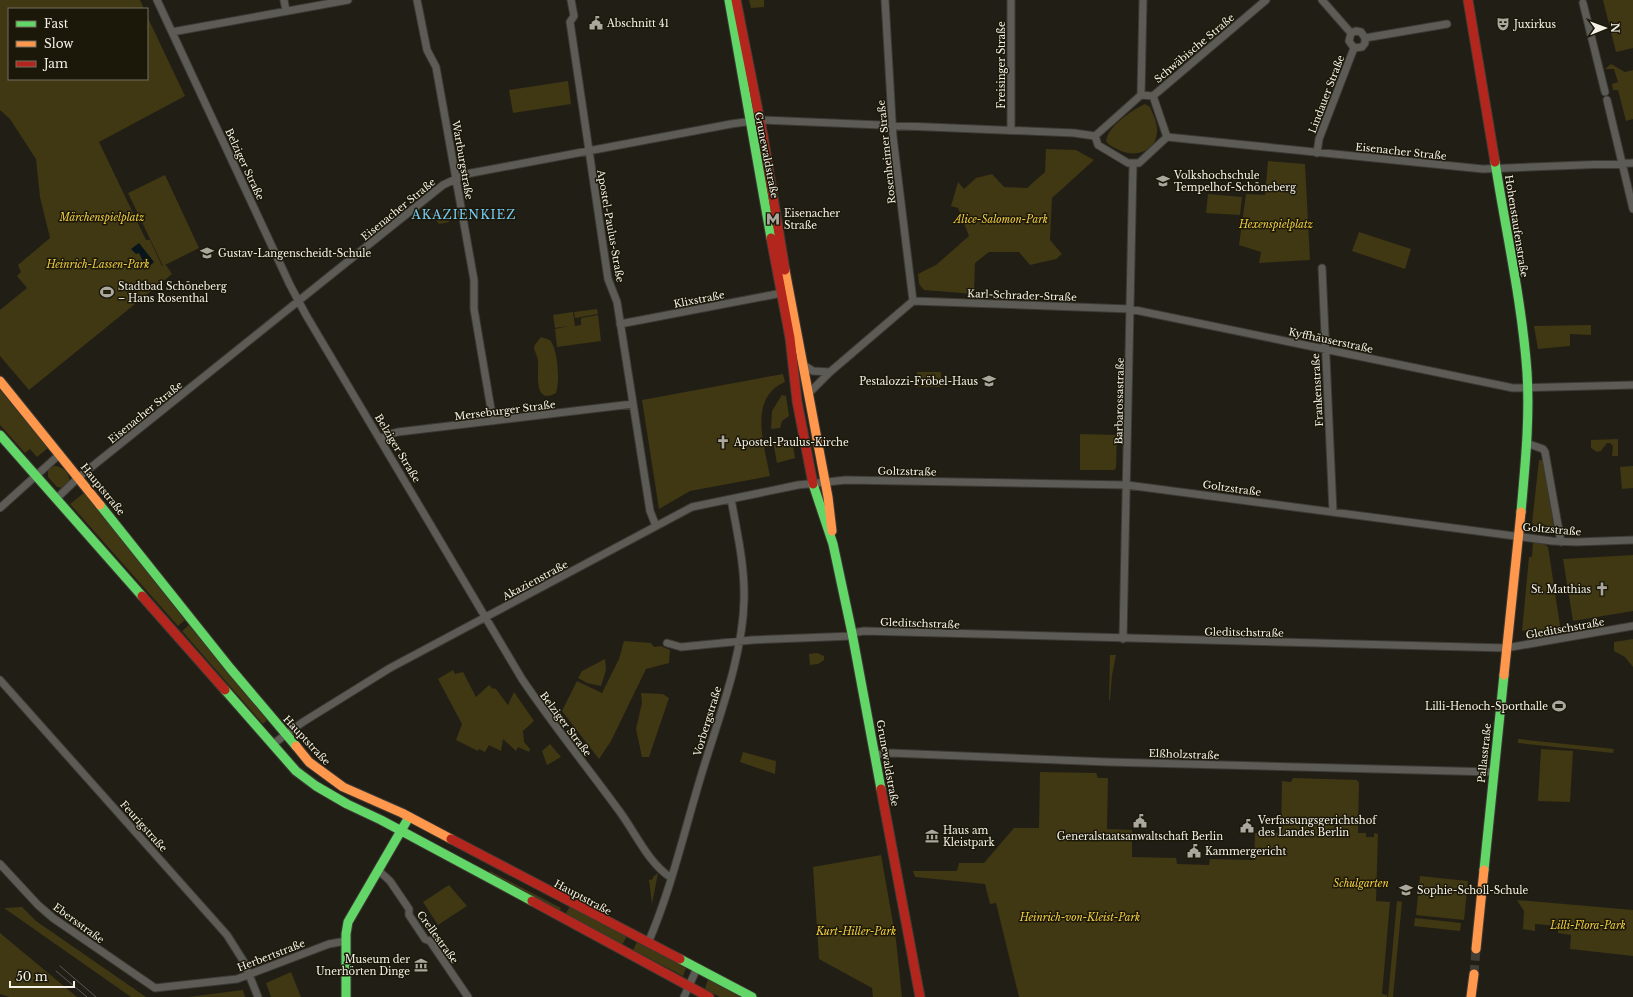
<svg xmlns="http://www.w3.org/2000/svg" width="1633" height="997" font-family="'Libre Baskerville',serif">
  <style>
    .green { fill: #403713 }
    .water { fill: #08151b }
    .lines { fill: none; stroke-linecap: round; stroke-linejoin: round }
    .secondary-tunnel { stroke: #413e36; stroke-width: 9; stroke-dasharray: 9 4.5; stroke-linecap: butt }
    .street-casing { stroke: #3c3a34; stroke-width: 9 }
    .fast-casing { stroke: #3c3a34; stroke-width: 11 }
    .slow-casing { stroke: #3c3a34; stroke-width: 11 }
    .jam-casing { stroke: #3c3a34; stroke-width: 11 }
    .street { stroke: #5d5b55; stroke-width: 7 }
    .fast { stroke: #63d668; stroke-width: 9 }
    .slow { stroke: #ff974d; stroke-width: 9 }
    .jam { stroke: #b3261e; stroke-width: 9 }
    .tram { stroke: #5a5852; stroke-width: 1 }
    .labels { text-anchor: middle; stroke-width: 3; stroke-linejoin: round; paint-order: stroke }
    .poi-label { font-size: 10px; fill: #f4f2e8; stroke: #1c1809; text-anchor: start }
    .street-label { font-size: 10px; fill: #f4f2e8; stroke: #1c1809 }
    .park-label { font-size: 10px; font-style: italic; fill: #f1ce41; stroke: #1c1809 }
    .quarter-label { font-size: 12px; letter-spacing: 1px; fill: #77ccf4; stroke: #1c1809 }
  </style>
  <rect width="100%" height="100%" fill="#211e16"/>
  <path class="green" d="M0,0H140L144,9H9V79H147V16L185,96L99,142L146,240H150L162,266L166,265L172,274L29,390L0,356V310L27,288L17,276L21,272L18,265L50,238L40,197L36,159L10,119L0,110Z
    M749,0H764V7L751,8Z
    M1603,0H1633V48L1616,52Z
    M1611,64L1625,72L1633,70V119L1626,121L1618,90H1613L1612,84L1618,82L1614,69H1605Z
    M568,81L571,104L513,113L509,90Z
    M1145,104L1150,107C1153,114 1158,124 1157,132C1156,152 1134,158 1119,150C1114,147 1109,146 1106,141C1108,126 1132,110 1145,104Z
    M1046,149L1076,150L1094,160L1052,198L1050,240L1062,254L1056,259L1030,265L1019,252H989L975,263L974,294L924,290L919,284L918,274L936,265L969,236L958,208L951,206L958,182L964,189L976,178L992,174L1004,187L1027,188L1045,172Z
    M1268,161L1305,164L1310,260L1259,263L1261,252L1239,245L1246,194L1265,195Z
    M165,175L199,248L163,266L128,193Z
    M1208,194L1242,197L1240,215L1206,213Z
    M435,213L448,217L449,222L439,224L431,214Z
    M1359,232L1411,249L1405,269L1352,251Z
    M597,309L598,314L575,318L574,312Z
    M573,312L575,326L581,325V318L598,315L601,341L557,347L555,329L568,326L555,328L553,315Z
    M1591,325V335L1570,334V346L1538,349L1534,326Z
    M541,337L550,340C558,350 560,381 556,393C533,406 539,372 538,362C538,356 534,352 534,346Z
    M917,372H941V387H917Z
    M783,374L785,382C747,398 765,447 770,476L690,491L659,509L642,400Z
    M0,390L48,448L37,457L30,449L25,453L0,425Z
    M782,395L786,396L789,416L782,421L780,428L771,429L772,411Z
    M1080,434L1117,435L1116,468L1114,470H1080Z
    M1618,439V456H1612L1613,446L1610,443H1607L1601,451L1597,452L1591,448V440Z
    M782,440L787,445L793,446L795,458L777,463L773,441Z
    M1539,460H1543L1554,529L1536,527L1532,523Z
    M54,466C63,466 71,474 69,482L63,488L57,487L48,477V470Z
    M1633,466V488L1622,489L1620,467Z
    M85,492L185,620L178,626L70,504Z
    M1533,542L1543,543L1548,547L1561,632L1556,636L1527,641V630L1522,631L1529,557H1532Z
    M1633,555V611L1573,621L1563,559Z
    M189,625L267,720L263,724L182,631Z
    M1633,639V667L1625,657L1614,651V642Z
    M624,641L651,643L654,647L661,646L670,650L669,663L646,669L611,741L599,759L562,711L577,681L602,693L619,659Z
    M817,653L824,656V660L818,664L810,665L809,654Z
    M1110,655H1116L1112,675L1110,700H1109Z
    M605,659L606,670L601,686L587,683L578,678L582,671Z
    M453,670L455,674L463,672L476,697L489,685L493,689L495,688L508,705L514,692L534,721L523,731L524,742L530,749L529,752L518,747L516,751L503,739L501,751L489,745L485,752L479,749L478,751L456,740L462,724L438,679Z
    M641,693L663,694L669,698L649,757H642L636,729L642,703Z
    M1518,739L1614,749L1613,753L1518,743Z
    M550,744L561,757L547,765L542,751Z
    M1541,749L1573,751L1570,802L1538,801Z
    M743,752L776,761L775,774L740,762Z
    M1040,772L1096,773L1098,778H1108L1107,829L1132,830V857L1176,858L1177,864L1209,865L1210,859L1254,860L1255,833H1281L1282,781L1291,782L1293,778L1357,780L1359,783L1358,833H1366V837H1374V833L1378,834L1376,901L1390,902L1382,994L1387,995V997H1019L996,903L990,904L985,884L915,877L913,871H957L959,863H984L1014,828H1039Z
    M881,855L896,940L902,997H873L872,988L819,959L813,867Z
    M490,871L561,908L559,911L489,873Z
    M658,873L652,904L649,880L653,879V877Z
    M1420,876L1468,881L1464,920L1416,915Z
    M449,885L467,906L438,925L423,902Z
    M1517,900L1633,910V956L1570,949L1571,935L1558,933V926L1535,924V931L1523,929L1524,911Z
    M1397,901L1402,902L1393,997H1388Z
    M570,906L627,936L622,945L565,915Z
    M22,907L36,921L146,997H131L4,908Z
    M1415,918L1461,923L1460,931L1414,926Z
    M0,933L77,997H9L0,994Z
    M637,942L686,968L683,976L633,950Z
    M291,972L301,997H271L266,983Z
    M708,979L741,997H720L705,989Z
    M243,990L245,997H188Z"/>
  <path class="water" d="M139,243L154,262L145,270L143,268L145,265L139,253L136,254L131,249Z"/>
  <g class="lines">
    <path class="secondary-tunnel" d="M1474,974L1476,949"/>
    <g class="street-casing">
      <path id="street" d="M157,0L290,285L306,315L522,679C553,725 588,768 620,812C636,834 648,862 670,877
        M284,0L286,11
        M417,0L427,50L436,67L474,280V309L493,421
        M571,0L574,16L570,22L608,279L617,302L650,511L656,526
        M885,0L893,137L913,301
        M1322,0L1351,33
        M1583,3L1605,92
        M172,32L348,0
        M1365,38L1447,24
        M1354,48L1349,41L1351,33L1356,31L1361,32L1365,38
        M1354,48L1362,47L1365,43V38
        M1141,95L1153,96L1167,137L1139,163H1128L1098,145L1095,136Z
        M1141,95L1143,0
        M1153,96L1266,0
        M1607,100L1633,209
        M1011,130V0
        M1167,137L1483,169L1633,163
        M1317,153L1319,139L1354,48
        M1322,268L1333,512
        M913,301L1130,309L1513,388L1633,385
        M620,324L782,293
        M802,364L813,371L830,372
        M808,394L830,372L913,301
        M380,439L390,434L398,432L633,404
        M1526,443L1543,449L1545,452L1561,542
        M57,498L79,477L443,185L466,174L731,124L760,120L1074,133L1095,136
        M0,508L60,454
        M852,633L864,631L1506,648L1633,626
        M1123,639L1133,164
        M667,643L681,647L752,640L853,636
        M0,680L227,935L244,962L258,997
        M273,744L303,722L390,668L692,507L798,485L846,480L1127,485L1552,541L1576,542L1633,540
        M875,755L891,753L1108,762L1493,772
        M0,864L38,905L53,918L155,988L237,979L329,944L346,941
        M378,870L390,881L409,909V915L425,939L430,941L468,997
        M648,943C671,890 684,832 701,776C717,722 743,657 744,600C745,566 737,532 731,499
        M684,997L697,968"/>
    </g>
    <g class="fast-casing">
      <path id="fast" d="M729,0L771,238
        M1495,162C1506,232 1522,302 1527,372C1530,419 1525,466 1521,512
        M0,435L142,596
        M813,484L833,544L852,633L881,789
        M100,505L230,668L296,746
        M225,690L296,771L316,786L347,804L381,820L532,901
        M1484,870L1504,675
        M680,959L752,997
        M346,997V934L348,922L409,817"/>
    </g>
    <g class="slow-casing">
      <path id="slow" d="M785,270L828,497L832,531
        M0,381L100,505
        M1504,675L1521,512
        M296,746L309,762L343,787L402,813L451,839
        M1476,949L1484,870
        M1471,997L1474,974"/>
    </g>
    <g class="jam-casing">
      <path id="jam" d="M736,0L763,136L785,270
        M1468,0L1495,162
        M771,238L790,338L797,401L813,484
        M142,596L225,690
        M881,789L920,997
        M451,839L680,959
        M532,901L709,997"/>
    </g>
    <use href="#street" class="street"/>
    <use href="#fast" class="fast"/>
    <use href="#slow" class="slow"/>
    <use href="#jam" class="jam"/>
    <path class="tram" d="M60,966L96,997
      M56,971L87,997"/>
  </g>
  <defs>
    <g id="civic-bare" transform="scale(1.08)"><path d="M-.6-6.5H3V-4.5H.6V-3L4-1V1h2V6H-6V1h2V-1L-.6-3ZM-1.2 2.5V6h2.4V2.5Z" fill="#aaa89e" stroke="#1c1809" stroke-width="2.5" paint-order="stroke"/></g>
    <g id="theatre-bare" transform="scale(1.08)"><path d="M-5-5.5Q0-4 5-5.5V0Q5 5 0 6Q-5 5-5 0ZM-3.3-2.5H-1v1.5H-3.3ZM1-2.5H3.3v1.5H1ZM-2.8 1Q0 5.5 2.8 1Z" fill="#aaa89e" stroke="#1c1809" stroke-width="2.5" paint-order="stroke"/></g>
    <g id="university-bare" transform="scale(1.08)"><path d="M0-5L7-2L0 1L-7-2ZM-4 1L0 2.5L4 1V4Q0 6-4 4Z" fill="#aaa89e" stroke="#1c1809" stroke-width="2.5" paint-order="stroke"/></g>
    <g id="metro-bare" transform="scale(1.08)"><path d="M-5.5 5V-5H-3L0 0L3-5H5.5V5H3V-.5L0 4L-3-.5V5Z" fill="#aaa89e" stroke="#1c1809" stroke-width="2.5" paint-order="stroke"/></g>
    <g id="school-bare" transform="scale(1.08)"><path d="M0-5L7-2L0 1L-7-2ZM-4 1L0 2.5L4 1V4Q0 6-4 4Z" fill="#aaa89e" stroke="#1c1809" stroke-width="2.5" paint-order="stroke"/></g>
    <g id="stadium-bare" transform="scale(1.08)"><path d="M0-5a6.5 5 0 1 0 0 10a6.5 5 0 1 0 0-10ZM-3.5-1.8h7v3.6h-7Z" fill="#aaa89e" stroke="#1c1809" stroke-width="2.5" paint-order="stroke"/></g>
    <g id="church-bare" transform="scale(1.08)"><path d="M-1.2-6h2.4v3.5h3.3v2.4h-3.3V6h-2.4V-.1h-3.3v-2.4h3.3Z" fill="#aaa89e" stroke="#1c1809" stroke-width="2.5" paint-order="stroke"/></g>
    <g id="museum-bare" transform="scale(1.08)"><path d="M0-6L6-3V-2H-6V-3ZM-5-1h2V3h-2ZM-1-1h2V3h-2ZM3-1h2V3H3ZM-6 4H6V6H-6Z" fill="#aaa89e" stroke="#1c1809" stroke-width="2.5" paint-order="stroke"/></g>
  </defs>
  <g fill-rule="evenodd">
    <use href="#civic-bare" x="596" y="23"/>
    <use href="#theatre-bare" x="1503" y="24"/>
    <use href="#university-bare" x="1163" y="181"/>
    <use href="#metro-bare" x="773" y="219"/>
    <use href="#school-bare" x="207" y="253"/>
    <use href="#stadium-bare" x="107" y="292"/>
    <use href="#school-bare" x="989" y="381"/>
    <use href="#church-bare" x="723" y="442"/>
    <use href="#church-bare" x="1602" y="589"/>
    <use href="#stadium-bare" x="1559" y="706"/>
    <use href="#civic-bare" x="1140" y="821"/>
    <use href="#civic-bare" x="1247" y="826"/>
    <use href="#museum-bare" x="932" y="836"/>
    <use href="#civic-bare" x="1194" y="851"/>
    <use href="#school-bare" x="1406" y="890"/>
    <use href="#museum-bare" x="421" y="965"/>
  </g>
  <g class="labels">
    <g class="poi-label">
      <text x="607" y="27">Abschnitt 41</text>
      <text x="1514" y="28">Juxirkus</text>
      <text x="1174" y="179">Volkshochschule<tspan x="1174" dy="12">Tempelhof-Schöneberg</tspan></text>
      <text x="784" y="217">Eisenacher<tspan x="784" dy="12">Straße</tspan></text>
      <text x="218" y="257">Gustav-Langenscheidt-Schule</text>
      <text x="118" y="290">Stadtbad Schöneberg<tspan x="118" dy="12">– Hans Rosenthal</tspan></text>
      <text x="978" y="385" text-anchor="end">Pestalozzi-Fröbel-Haus</text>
      <text x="734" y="446">Apostel-Paulus-Kirche</text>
      <text x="1591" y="593" text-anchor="end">St. Matthias</text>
      <text x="1548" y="710" text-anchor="end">Lilli-Henoch-Sporthalle</text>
      <text x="1258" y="824">Verfassungsgerichtshof<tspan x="1258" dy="12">des Landes Berlin</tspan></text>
      <text x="943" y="834">Haus am<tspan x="943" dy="12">Kleistpark</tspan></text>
      <text x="1140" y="840" text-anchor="middle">Generalstaatsanwaltschaft Berlin</text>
      <text x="1205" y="855">Kammergericht</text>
      <text x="1417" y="894">Sophie-Scholl-Schule</text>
      <text x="410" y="963" text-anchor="end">Museum der<tspan x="410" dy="12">Unerhörten Dinge</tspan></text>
    </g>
    <g class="street-label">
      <text transform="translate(1194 48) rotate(-40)" y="4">Schwäbische Straße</text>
      <text transform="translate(1001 65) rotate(-90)" y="4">Freisinger Straße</text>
      <text transform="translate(1326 94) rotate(-69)" y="4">Lindauer Straße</text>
      <text transform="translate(1401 151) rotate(6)" y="4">Eisenacher Straße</text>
      <text transform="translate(886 152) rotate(-96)" y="4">Rosenheimer Straße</text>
      <text transform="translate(767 155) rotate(79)" y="4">Grunewaldstraße</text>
      <text transform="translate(463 160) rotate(80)" y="4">Wartburgstraße</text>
      <text transform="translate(245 164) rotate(65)" y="4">Belziger Straße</text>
      <text transform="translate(398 209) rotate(-39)" y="4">Eisenacher Straße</text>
      <text transform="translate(611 226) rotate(80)" y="4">Apostel-Paulus-Straße</text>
      <text transform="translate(1517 226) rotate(81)" y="4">Hohenstaufenstraße</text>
      <text transform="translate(1022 295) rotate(2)" y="4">Karl-Schrader-Straße</text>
      <text transform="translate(699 299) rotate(-11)" y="4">Klixstraße</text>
      <text transform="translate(1331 340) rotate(12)" y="4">Kyffhäuserstraße</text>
      <text transform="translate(1317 390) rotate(-93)" y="4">Frankenstraße</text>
      <text transform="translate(1119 401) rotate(-89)" y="4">Barbarossastraße</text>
      <text transform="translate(505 410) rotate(-7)" y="4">Merseburger Straße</text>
      <text transform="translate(145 412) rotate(-39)" y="4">Eisenacher Straße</text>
      <text transform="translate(398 448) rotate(59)" y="4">Belziger Straße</text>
      <text transform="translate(907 471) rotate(1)" y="4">Goltzstraße</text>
      <text transform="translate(1232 488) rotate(8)" y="4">Goltzstraße</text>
      <text transform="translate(103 489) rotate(51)" y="4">Hauptstraße</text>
      <text transform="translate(1552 529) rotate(5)" y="4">Goltzstraße</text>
      <text transform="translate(535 580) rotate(-28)" y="4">Akazienstraße</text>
      <text transform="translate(920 623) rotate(2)" y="4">Gleditschstraße</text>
      <text transform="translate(1565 628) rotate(-10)" y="4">Gleditschstraße</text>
      <text transform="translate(1244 632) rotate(1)" y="4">Gleditschstraße</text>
      <text transform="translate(707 721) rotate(-73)" y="4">Vorbergstraße</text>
      <text transform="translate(566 724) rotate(53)" y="4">Belziger Straße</text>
      <text transform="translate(307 740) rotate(47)" y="4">Hauptstraße</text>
      <text transform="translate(1484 753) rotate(-84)" y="4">Pallasstraße</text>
      <text transform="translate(1184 754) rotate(2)" y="4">Elßholzstraße</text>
      <text transform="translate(888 763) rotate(80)" y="4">Grunewaldstraße</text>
      <text transform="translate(144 826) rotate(48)" y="4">Feurigstraße</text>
      <text transform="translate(583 897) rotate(28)" y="4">Hauptstraße</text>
      <text transform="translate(79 923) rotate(36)" y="4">Ebersstraße</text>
      <text transform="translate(438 937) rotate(54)" y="4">Crellestraße</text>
      <text transform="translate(271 955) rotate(-21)" y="4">Herbertstraße</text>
    </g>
    <g class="park-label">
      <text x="102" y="221">Märchenspielplatz</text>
      <text x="1001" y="223">Alice-Salomon-Park</text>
      <text x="1276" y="228">Hexenspielplatz</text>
      <text x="98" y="268">Heinrich-Lassen-Park</text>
      <text x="1361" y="887">Schulgarten</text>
      <text x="1080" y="921">Heinrich-von-Kleist-Park</text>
      <text x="1588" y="929">Lilli-Flora-Park</text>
      <text x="856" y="935">Kurt-Hiller-Park</text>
    </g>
    <g class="quarter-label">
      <text x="464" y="219">AKAZIENKIEZ</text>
    </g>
  </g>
  <rect x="8" y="8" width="140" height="72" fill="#1c1809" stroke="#726f62"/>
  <rect x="16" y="21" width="20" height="6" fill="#63d668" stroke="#726f62"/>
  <text x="44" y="28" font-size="12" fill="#f4f2e8">Fast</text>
  <rect x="16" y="41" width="20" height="6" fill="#ff974d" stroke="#726f62"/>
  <text x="44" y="48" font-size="12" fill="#f4f2e8">Slow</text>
  <rect x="16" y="61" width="20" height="6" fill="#b3261e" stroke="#726f62"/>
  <text x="44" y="68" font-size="12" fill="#f4f2e8">Jam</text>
  <g transform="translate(1605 28) rotate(89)" stroke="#1c1809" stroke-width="3" paint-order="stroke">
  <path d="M0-3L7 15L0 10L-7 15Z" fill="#f4f2e8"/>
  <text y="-6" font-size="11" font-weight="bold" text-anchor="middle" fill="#f4f2e8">N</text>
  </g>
  <path d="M10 981v6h64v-6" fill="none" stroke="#f4f2e8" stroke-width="2"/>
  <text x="16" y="981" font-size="12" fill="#f4f2e8" stroke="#1c1809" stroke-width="3" paint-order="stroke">50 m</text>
</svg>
